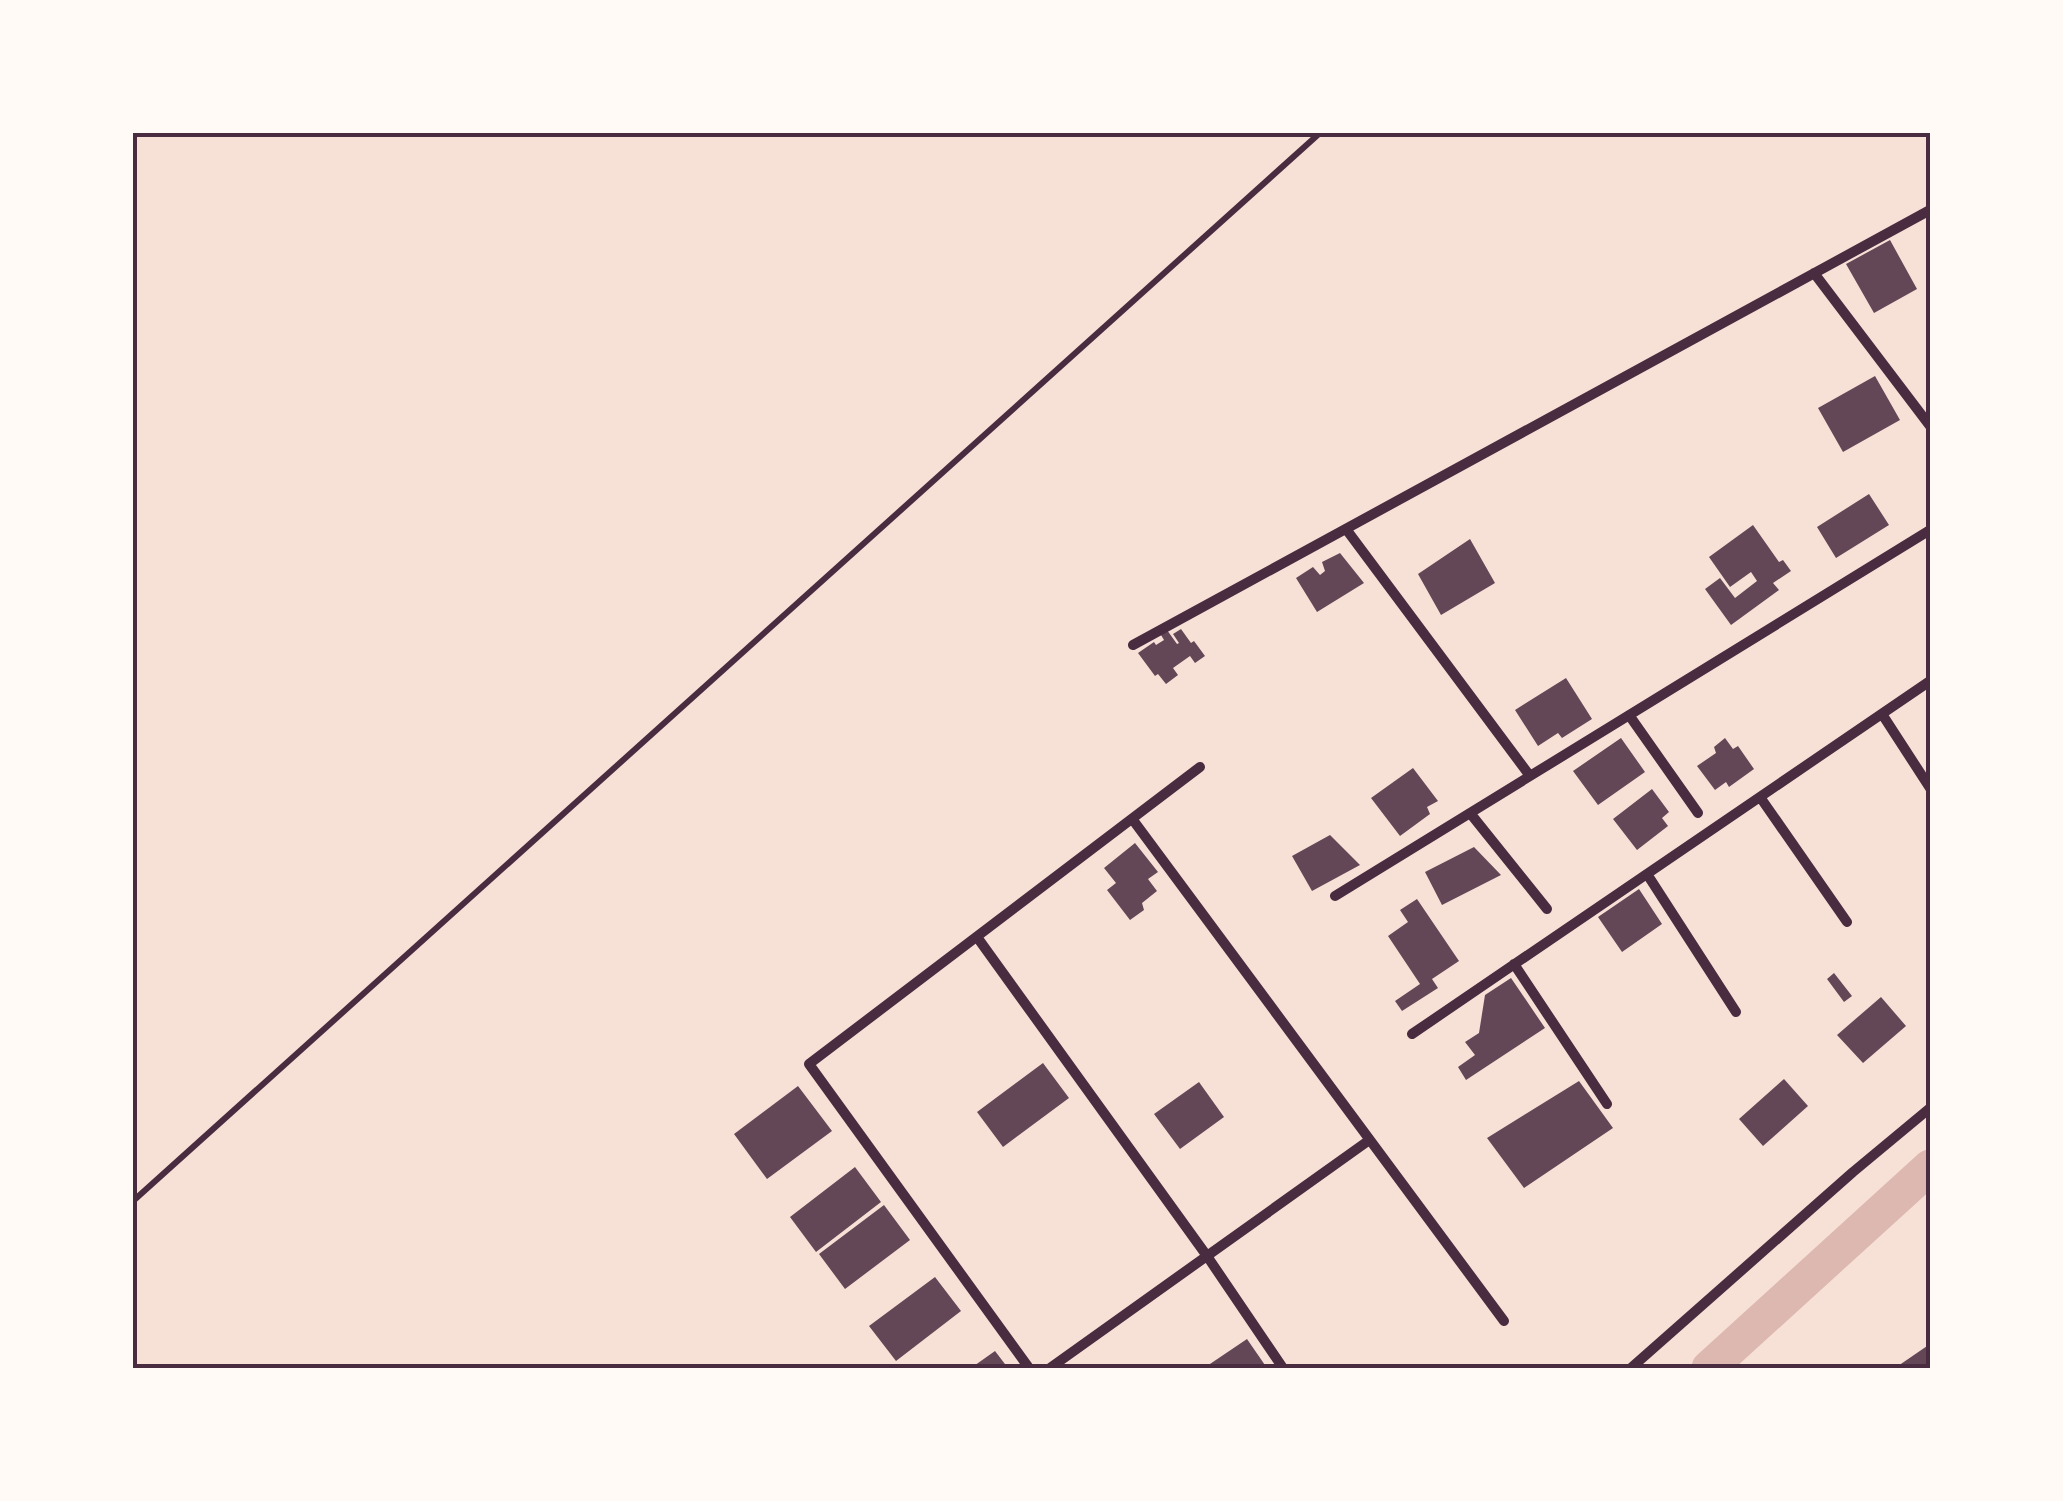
<svg xmlns="http://www.w3.org/2000/svg" width="2063" height="1501" font-family="'Zilla Slab',serif">
  <style>
    .lines { fill: none; stroke-linecap: round; stroke-linejoin: round }
    .river { stroke: #dcb8b0; stroke-width: 35 }
    .building { fill: #644757 }
    .service { stroke: #4a2c40; stroke-width: 6 }
    .minor { stroke: #4a2c40; stroke-width: 10 }
    .neatline { fill: none; stroke: #4a2c40; stroke-width: 4 }
  </style>
  <rect width="100%" height="100%" fill="#f7e1d7"/>
  <g class="lines">
    <path class="river" d="M1709,1368L1930,1167"/>
  </g>
  <path class="building" d="M1890,240L1917,289L1874,313L1846,264Z
    M1875,376L1900,420L1843,452L1818,408Z
    M1869,494L1889,525L1836,558L1817,527Z
    M1753,525L1779,562L1783,560L1791,571L1773,583L1779,590L1731,625L1705,589L1720,578L1735,598L1757,581L1751,572L1730,587L1709,557Z
    M1470,539L1495,583L1441,615L1418,574Z
    M1340,553L1364,583L1317,612L1296,578L1313,567L1320,575L1325,571L1322,562Z
    M1181,629L1191,643L1194,641L1205,656L1195,663L1190,656L1173,668L1178,675L1166,684L1158,674L1155,676L1138,653L1154,642L1156,645L1164,640L1161,635L1167,630L1177,644L1179,643L1173,634Z
    M1566,678L1592,719L1562,738L1558,733L1538,746L1515,710Z
    M1621,738L1645,772L1598,805L1573,771Z
    M1725,738L1733,749L1738,746L1754,769L1729,787L1726,782L1715,790L1697,766L1716,753L1714,747Z
    M1413,768L1438,801L1427,807L1430,814L1400,836L1371,798Z
    M1652,789L1669,812L1662,818L1668,826L1637,850L1613,819Z
    M1330,835L1360,865L1312,891L1292,856Z
    M1135,843L1158,872L1148,879L1157,891L1142,903L1144,910L1130,920L1107,890L1116,883L1104,868Z
    M1474,847L1501,875L1442,905L1425,872Z
    M1639,889L1662,924L1622,952L1598,917Z
    M1417,899L1459,961L1432,979L1438,988L1402,1011L1395,1001L1420,984L1388,936L1408,922L1400,910Z
    M1834,973L1852,996L1844,1002L1827,979Z
    M1511,978L1545,1028L1466,1080L1458,1067L1475,1055L1465,1042L1479,1033L1485,995Z
    M1881,997L1906,1026L1863,1063L1837,1035Z
    M1043,1063L1069,1098L1003,1147L977,1112Z
    M1784,1079L1808,1106L1763,1146L1739,1119Z
    M1579,1081L1613,1128L1524,1188L1487,1138Z
    M1199,1082L1224,1117L1180,1149L1154,1114Z
    M798,1086L832,1131L767,1179L734,1134Z
    M855,1167L881,1202L816,1252L790,1217Z
    M884,1205L910,1240L845,1289L819,1254Z
    M935,1277L961,1311L896,1361L869,1326Z
    M1247,1339L1267,1368H1204Z
    M1930,1344V1368H1895Z
    M995,1351L1008,1368H971Z"/>
  <g class="lines">
    <path class="service" d="M132,1202L1321,132"/>
    <path class="minor" d="M1814,273L1930,426
      M1346,529L1530,776
      M1133,645L1930,210
      M1882,714L1930,788
      M1629,715L1698,813
      M1760,797L1847,922
      M1470,813L1547,909
      M1133,820L1504,1321
      M1647,874L1736,1012
      M1335,896L1930,530
      M977,937L1207,1256L1283,1368
      M1514,964L1607,1104
      M1412,1034L1930,681
      M1029,1368L809,1064L1200,767
      M1050,1368L1368,1141
      M1631,1368L1853,1172L1930,1108"/>
  </g>
  <rect width="2063" height="1501" fill="none" stroke="#fffaf5" stroke-width="270"/>
  <rect x="135" y="135" width="1793" height="1231" class="neatline"/>
</svg>
